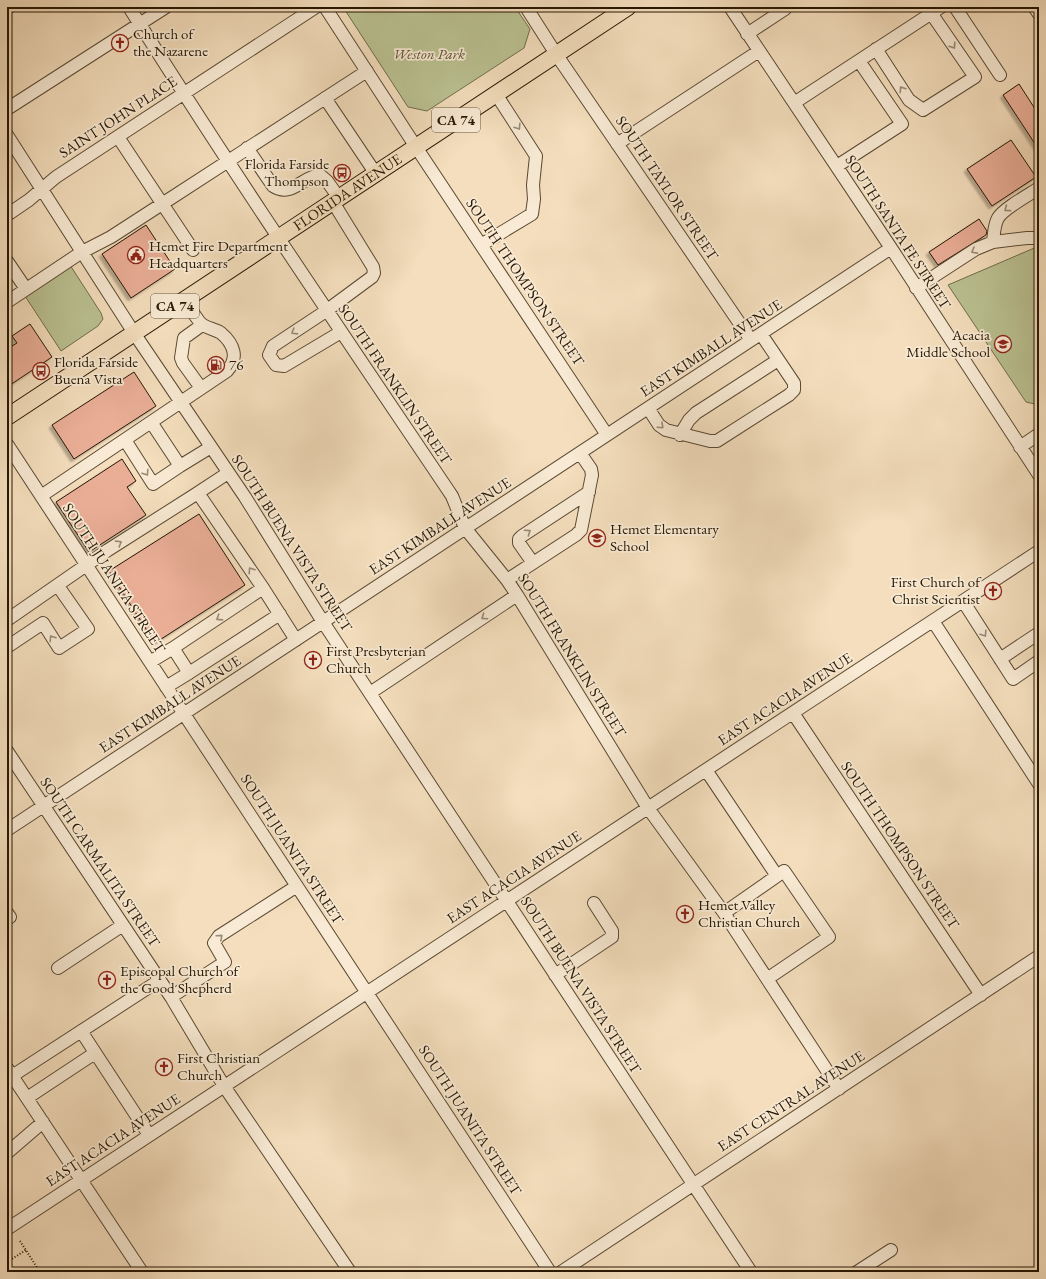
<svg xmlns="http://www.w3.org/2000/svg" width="1046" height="1279" font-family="'EB Garamond',serif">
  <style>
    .green { fill: #bac192; stroke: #706c4a }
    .building { fill: #eaae97; stroke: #271703; filter: url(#shadow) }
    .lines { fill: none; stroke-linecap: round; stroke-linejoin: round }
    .minor-casing { stroke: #5a4932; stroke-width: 14 }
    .major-casing { stroke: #271703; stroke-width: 18 }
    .path { stroke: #271703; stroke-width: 2; stroke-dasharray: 1 2; stroke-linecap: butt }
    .minor { stroke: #f8ead4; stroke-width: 12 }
    .major { stroke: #f4debd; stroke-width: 16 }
    .oneway { stroke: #9a8b76 }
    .labels { text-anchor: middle; stroke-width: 3.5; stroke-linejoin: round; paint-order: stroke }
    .shield { fill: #f8ead4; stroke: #665642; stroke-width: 1 }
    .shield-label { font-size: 14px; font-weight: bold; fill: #271703 }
    .poi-label { font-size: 15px; fill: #271703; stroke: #f8ead4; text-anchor: start }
    .park-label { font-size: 15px; font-style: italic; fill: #5a5235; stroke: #f8ead4 }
    .street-label { font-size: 15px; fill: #271703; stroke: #f8ead4 }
  </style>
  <defs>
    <filter id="shadow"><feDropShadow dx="-3" dy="3" stdDeviation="1" flood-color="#0004"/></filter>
  </defs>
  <rect width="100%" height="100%" fill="#f4debd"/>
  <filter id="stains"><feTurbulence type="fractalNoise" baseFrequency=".005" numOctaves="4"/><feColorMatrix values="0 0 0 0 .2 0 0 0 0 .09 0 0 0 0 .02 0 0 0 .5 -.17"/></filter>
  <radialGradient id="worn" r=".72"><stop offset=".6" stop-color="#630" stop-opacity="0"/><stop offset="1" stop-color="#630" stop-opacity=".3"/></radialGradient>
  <path class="green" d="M343,7H515L530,29L524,48L427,111L408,107Z
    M1039,246V405L1026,402L948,285Z
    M70,265L101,313L103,319L98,326L61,351L25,296Z"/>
  <path class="building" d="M1019,84L1039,115V150L1003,95Z
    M1011,140L1036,177L992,206L967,169Z
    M979,219L987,231L986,235L938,265L929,252Z
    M146,225L175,269L131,298L102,254Z
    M30,324L52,357L7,387V349L17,343L12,336Z
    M134,372L156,406L74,459L52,425Z
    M122,459L136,481L127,487L146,515L89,552L56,502Z
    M199,514L245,585L155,643L109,571Z"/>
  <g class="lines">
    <g class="minor-casing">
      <path id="minor" d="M129,7C233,173 343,334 452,496L465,528L507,580L517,595L648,808L724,913L839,1089
        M325,7L416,147L607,435
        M526,7L556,54L751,340
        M730,7L891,248L1039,475
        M955,7L1000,75
        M1034,7L1039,14
        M7,8L9,7
        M747,34L785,9L784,7
        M876,49L909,100L923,110L975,77L931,13
        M325,98L376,174
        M794,103L941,7
        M7,109L166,7
        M7,135L134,333L245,497L323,622L751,1272
        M118,137L193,250
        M617,144L759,51
        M247,148L273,186C292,198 301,177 320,175L327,181L339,198
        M837,166L902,124L859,61
        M333,202L373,267L374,273L372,277L326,311L273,346L269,355L276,365L284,366L341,332
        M7,215L29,200L56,177L316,7
        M993,242C994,234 994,225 998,218C1003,209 1030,194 1039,188
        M481,245L532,214L534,199L533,185L536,156L496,94
        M7,261L26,289
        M916,288L976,249L993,242L1027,238H1039
        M7,302L82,252L111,237L162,204L367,71
        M201,388L183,363L181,358L184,338L202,325
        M648,408L659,425L666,430L710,441H717L789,395L794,390V383L761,334
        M680,435L689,420L696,413L778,360
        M125,440L153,484L180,466L151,422
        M7,444L550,1272
        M1020,447L1039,434
        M180,466L211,447
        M198,493L263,588L296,640
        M41,496L227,371C239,358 234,344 221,333C215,329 209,329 203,325C198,322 189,306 185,300
        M533,563L519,543V539L522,536L589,492
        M507,580L576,535L581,530L592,475L591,469L580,453
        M963,601L1013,679L1039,661
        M7,620L108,550L193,496L228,473
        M933,621L1039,784
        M7,647L43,623L59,648L88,629L58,586
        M173,648L263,588
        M1000,659L1039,633
        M150,662L173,648L189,673L166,687
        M189,673L280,614
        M370,693L517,595
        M793,713L981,995
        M7,751L171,997L224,1086L350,1272
        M706,770L777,876
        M7,830L891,248
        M7,913L10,917L7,919
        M724,913L784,871L829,937L767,979
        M58,968L123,925
        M555,975L612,937V931L594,903
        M171,997L225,962L214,943L219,936L297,886
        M81,1031L149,1135
        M7,1068L142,1272
        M12,1076L160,980
        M27,1098L95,1053
        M7,1153L43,1122
        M7,1229L1039,551
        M561,1272L1039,956
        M857,1272L891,1250"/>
    </g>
    <g class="major-casing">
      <g id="major">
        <path id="s1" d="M7,417L628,7"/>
      </g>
    </g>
    <path class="path" d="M20,1241L40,1272
      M7,1262L26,1250"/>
    <use href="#minor" class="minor"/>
    <use href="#major" class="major"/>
  </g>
  <defs><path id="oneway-chevron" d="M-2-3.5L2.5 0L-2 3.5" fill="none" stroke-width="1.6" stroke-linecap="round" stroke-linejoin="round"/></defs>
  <g class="oneway">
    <use href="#oneway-chevron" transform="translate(953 46) rotate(56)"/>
    <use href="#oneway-chevron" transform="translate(902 89) rotate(-123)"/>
    <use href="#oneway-chevron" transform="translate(518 127) rotate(57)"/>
    <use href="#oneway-chevron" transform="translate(1007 209) rotate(143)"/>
    <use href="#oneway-chevron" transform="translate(974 251) rotate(151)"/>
    <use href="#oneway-chevron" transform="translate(294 332) rotate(148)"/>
    <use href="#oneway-chevron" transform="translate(661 426) rotate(43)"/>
    <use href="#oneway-chevron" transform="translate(146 473) rotate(57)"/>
    <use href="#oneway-chevron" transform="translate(528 532) rotate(-34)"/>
    <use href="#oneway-chevron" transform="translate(119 543) rotate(-32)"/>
    <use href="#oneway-chevron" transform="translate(251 570) rotate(-124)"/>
    <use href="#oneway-chevron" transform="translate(484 617) rotate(146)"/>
    <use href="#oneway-chevron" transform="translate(219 618) rotate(147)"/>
    <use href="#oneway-chevron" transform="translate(984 634) rotate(57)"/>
    <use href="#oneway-chevron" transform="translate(52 638) rotate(-123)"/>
    <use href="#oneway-chevron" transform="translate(220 937) rotate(-42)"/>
  </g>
  <defs>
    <g id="church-ring" transform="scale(0.9)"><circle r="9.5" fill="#f8ead4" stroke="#8f2418" stroke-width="1.5"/><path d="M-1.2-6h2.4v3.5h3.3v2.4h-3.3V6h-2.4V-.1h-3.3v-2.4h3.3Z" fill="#8f2418"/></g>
    <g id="bus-ring" transform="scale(0.9)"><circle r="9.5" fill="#f8ead4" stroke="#8f2418" stroke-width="1.5"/><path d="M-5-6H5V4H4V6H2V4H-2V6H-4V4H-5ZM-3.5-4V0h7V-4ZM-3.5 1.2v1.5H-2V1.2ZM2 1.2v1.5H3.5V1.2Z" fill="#8f2418"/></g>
    <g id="civic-ring" transform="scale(0.9)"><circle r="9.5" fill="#f8ead4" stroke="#8f2418" stroke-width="1.5"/><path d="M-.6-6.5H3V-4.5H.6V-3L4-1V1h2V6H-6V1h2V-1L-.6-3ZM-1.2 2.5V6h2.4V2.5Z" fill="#8f2418"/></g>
    <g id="school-ring" transform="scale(0.9)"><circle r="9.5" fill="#f8ead4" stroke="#8f2418" stroke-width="1.5"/><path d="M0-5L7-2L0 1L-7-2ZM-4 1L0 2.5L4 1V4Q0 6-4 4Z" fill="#8f2418"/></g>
    <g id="fuel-ring" transform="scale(0.9)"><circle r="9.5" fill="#f8ead4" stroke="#8f2418" stroke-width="1.5"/><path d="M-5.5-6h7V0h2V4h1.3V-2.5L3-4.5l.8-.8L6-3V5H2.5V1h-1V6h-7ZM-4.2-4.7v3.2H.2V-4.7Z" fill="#8f2418"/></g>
  </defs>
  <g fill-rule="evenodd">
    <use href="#church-ring" x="120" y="43"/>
    <use href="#bus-ring" x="342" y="173"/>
    <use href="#civic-ring" x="136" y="255"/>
    <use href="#school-ring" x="1003" y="344"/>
    <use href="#fuel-ring" x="216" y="365"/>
    <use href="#bus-ring" x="41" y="371"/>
    <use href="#school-ring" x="597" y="538"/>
    <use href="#church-ring" x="993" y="591"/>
    <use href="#church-ring" x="313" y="660"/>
    <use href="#church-ring" x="685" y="914"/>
    <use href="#church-ring" x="107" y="980"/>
    <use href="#church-ring" x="164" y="1067"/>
  </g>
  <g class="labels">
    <g class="shield">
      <rect x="432" y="108" width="48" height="24" rx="3"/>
      <rect x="151" y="294" width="48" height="24" rx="3"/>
    </g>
    <g class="shield-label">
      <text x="456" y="125">CA 74</text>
      <text x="175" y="311">CA 74</text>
    </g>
    <g class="poi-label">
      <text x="133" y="39">Church of<tspan x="133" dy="17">the Nazarene</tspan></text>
      <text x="329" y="169" text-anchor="end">Florida Farside<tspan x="329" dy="17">Thompson</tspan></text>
      <text x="149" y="251">Hemet Fire Department<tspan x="149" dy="17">Headquarters</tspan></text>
      <text x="990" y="340" text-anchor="end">Acacia<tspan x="990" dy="17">Middle School</tspan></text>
      <text x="54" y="367">Florida Farside<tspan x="54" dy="17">Buena Vista</tspan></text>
      <text x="229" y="370">76</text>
      <text x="610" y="534">Hemet Elementary<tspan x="610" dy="17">School</tspan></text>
      <text x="980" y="587" text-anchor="end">First Church of<tspan x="980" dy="17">Christ Scientist</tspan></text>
      <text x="326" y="656">First Presbyterian<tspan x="326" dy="17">Church</tspan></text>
      <text x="698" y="910">Hemet Valley<tspan x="698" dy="17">Christian Church</tspan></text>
      <text x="120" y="976">Episcopal Church of<tspan x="120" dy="17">the Good Shepherd</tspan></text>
      <text x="177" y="1063">First Christian<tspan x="177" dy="17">Church</tspan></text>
    </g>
    <g class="park-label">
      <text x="429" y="59">Weston Park</text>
    </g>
    <g class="street-label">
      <text transform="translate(118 117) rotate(-33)" y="5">SAINT JOHN PLACE</text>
      <text transform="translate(667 188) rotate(56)" y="5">SOUTH TAYLOR STREET</text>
      <text dy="5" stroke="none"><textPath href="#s1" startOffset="408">FLORIDA AVENUE</textPath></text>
      <text transform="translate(898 232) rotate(57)" y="5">SOUTH SANTA FE STREET</text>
      <text transform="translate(525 282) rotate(56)" y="5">SOUTH THOMPSON STREET</text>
      <text transform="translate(711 348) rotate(-33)" y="5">EAST KIMBALL AVENUE</text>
      <text transform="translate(395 384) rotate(56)" y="5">SOUTH FRANKLIN STREET</text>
      <text transform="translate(440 526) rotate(-33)" y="5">EAST KIMBALL AVENUE</text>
      <text transform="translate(292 543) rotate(57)" y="5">SOUTH BUENA VISTA STREET</text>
      <text transform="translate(114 578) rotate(57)" y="5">SOUTH JUANITA STREET</text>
      <text transform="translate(572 655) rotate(58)" y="5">SOUTH FRANKLIN STREET</text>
      <text transform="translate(785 699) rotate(-33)" y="5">EAST ACACIA AVENUE</text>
      <text transform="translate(170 704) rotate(-33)" y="5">EAST KIMBALL AVENUE</text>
      <text transform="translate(900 845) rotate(56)" y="5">SOUTH THOMPSON STREET</text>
      <text transform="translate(292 849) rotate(57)" y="5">SOUTH JUANITA STREET</text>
      <text transform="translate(100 862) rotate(56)" y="5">SOUTH CARMALITA STREET</text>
      <text transform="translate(514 877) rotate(-33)" y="5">EAST ACACIA AVENUE</text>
      <text transform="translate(581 985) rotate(57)" y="5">SOUTH BUENA VISTA STREET</text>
      <text transform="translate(791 1101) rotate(-33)" y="5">EAST CENTRAL AVENUE</text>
      <text transform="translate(470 1120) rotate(57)" y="5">SOUTH JUANITA STREET</text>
      <text transform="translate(113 1140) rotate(-33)" y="5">EAST ACACIA AVENUE</text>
    </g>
  </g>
  <rect width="1046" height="1279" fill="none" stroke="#f4debd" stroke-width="24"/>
  <rect x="8" y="8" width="1030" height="1263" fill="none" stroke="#271703" stroke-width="2"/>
  <rect x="12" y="12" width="1022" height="1255" fill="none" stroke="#271703"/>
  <rect width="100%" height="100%" filter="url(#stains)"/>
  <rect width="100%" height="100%" fill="url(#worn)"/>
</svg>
